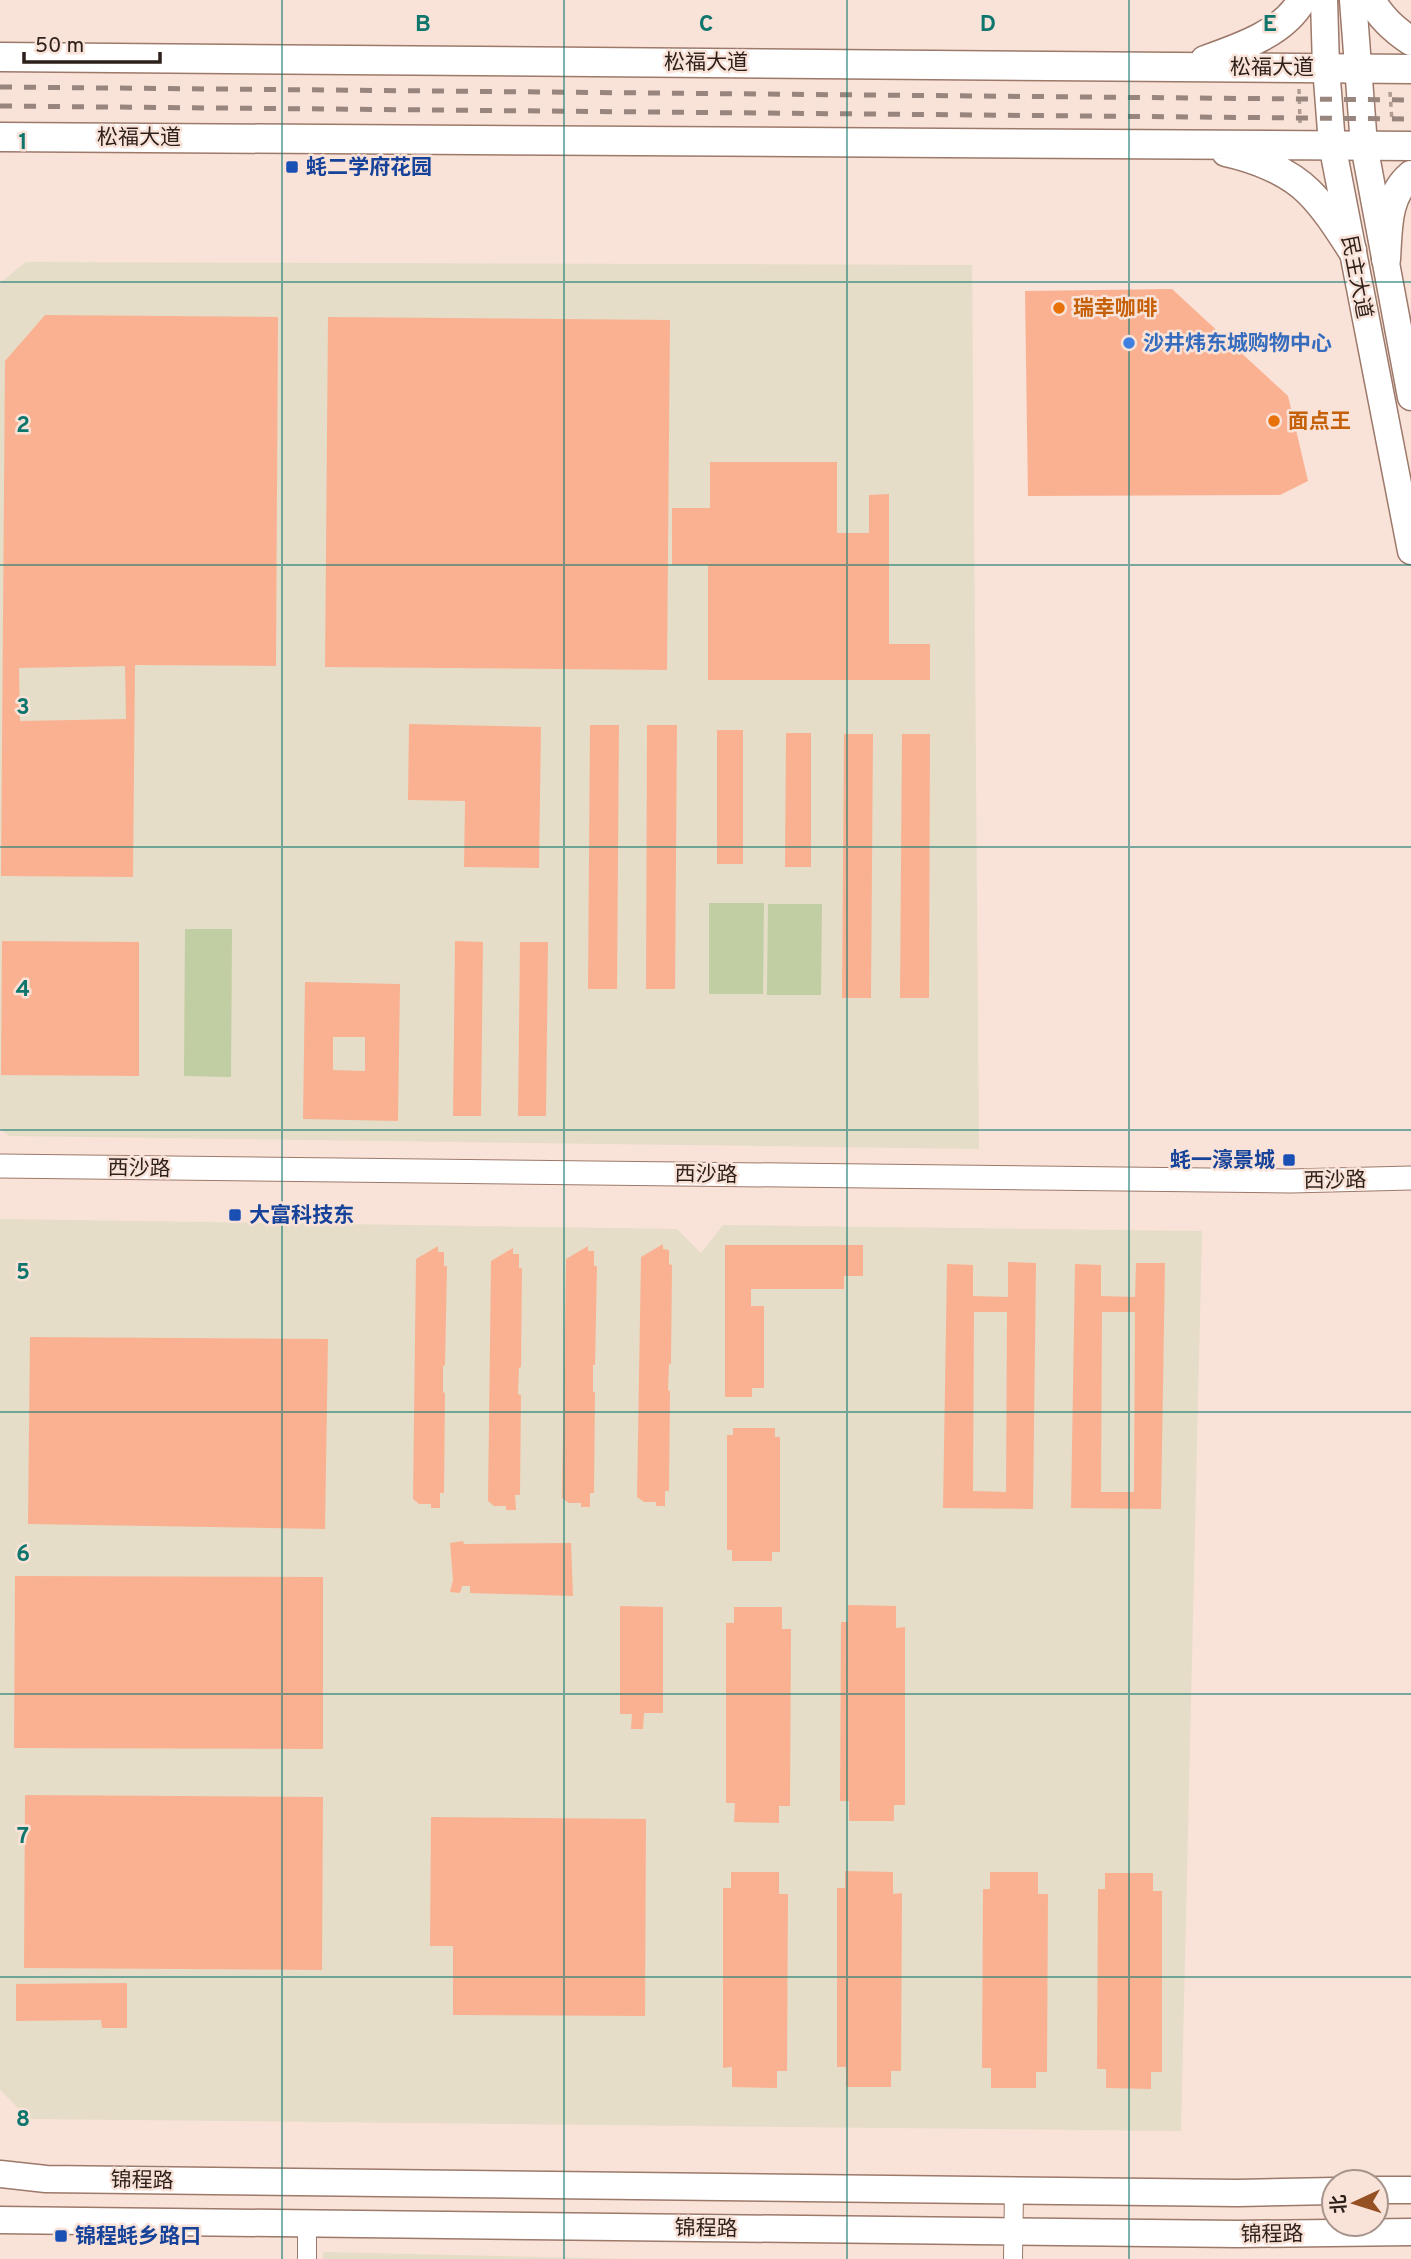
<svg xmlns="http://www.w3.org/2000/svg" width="1411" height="2259" font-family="Overpass,'Noto Sans SC',sans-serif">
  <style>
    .industrial { fill: #e5ddc7 }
    .green { fill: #c1cda3 }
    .building { fill: #fab192; fill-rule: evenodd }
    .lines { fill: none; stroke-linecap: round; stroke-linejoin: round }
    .minor-casing { stroke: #9c796a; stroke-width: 20 }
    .tertiary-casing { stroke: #9c796a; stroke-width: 25 }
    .secondary-casing { stroke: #9c796a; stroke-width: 29 }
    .primary-casing { stroke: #9c796a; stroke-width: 31 }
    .path { stroke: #b09c94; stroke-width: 3.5; stroke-dasharray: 5 5; stroke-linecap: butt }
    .minor { stroke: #fff; stroke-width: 18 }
    .tertiary { stroke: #fff; stroke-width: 23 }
    .secondary { stroke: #fff; stroke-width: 26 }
    .primary { stroke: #fff; stroke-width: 28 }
    .rail { stroke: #98857d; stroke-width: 5; stroke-dasharray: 12 12; stroke-linecap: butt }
    .grid { fill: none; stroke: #0f766e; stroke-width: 2; stroke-opacity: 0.55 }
    .transit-dot { fill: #1a4fb4; stroke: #f9e2d8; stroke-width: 2.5 }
    .food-dot { fill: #e8710a; stroke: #f9e2d8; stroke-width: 2.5 }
    .shop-dot { fill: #3f7fe0; stroke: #f9e2d8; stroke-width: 2.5 }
    .labels { text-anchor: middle; stroke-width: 5; stroke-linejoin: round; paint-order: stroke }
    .street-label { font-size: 21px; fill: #2d1f19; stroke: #f9e2d8 }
    .transit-label { font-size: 21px; font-weight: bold; fill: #164399; stroke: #f9e2d8; text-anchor: start }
    .food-label { font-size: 21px; font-weight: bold; fill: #c56008; stroke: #f9e2d8; text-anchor: start }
    .shop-label { font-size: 21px; font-weight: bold; fill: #366cbe; stroke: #f9e2d8; text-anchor: start }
    .grid-label { font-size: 23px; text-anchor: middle; font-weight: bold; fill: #0f766e; stroke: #f9e2d8; stroke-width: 5; stroke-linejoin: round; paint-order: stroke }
  </style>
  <rect width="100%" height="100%" fill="#f9e2d8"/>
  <path class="industrial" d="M26,262L972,265L979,1149L9,1136L0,1128V283Z
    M0,1219L677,1229L701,1253L723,1225L1202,1231L1181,2131L29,2119L0,2090Z
    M323,2252L629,2259H323Z"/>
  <path class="green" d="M709,903H764L763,994H709Z
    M768,904H822L821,995H767Z
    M185,929H232L231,1077L184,1076Z"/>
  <path class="building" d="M1172,289L1288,396L1308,481L1280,495L1028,496L1025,291Z
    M45,315L278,317L276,666L135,665L133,877L1,876L5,361ZM125,666L126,719L20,721L19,668Z
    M328,317L670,320L667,670L325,667Z
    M710,462H837V533H869V495L889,494V644H930V680H708V565H672V508H710Z
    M409,724L541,727L539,868L464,867L465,801L408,800Z
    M590,725H619L617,989H588Z
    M647,725H677L675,989H646Z
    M717,730H743V864H717Z
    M786,733H811V867H785Z
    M844,734H873L871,998H842Z
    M902,734H930L929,998H900Z
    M2,941L139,942V1076L1,1075Z
    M455,941L483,942L481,1116H453Z
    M520,942H548L546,1116H518Z
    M305,982L400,984L398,1121L303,1119ZM333,1037H365V1071L333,1070Z
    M663,1244V1249L669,1250V1264L672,1265L671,1364H669L668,1390L670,1391L669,1491H665V1506H656V1502H644L637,1497L641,1257Z
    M725,1245H863V1276H844V1289H751V1306H764V1388H752V1397H725Z
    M438,1246V1252H444V1266H447L445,1365L443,1366V1392L445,1393L444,1493H440V1508H431V1504H419L413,1499L416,1259Z
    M588,1246V1251H594V1266H597L595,1365H593V1392H595L594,1493H590V1507H581V1503H569L562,1498L566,1259Z
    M513,1248V1254H519V1268H522L521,1367L519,1368L518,1394L521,1395L520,1495H515L516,1510H506V1506H494L488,1501L491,1261Z
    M1008,1262L1036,1263L1033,1509L943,1508L947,1264L973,1265V1296L1008,1297ZM974,1312H1007L1006,1492L973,1491Z
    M1136,1263H1165L1161,1509L1071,1508L1075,1264L1101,1265V1296L1135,1297ZM1102,1312H1135L1134,1492H1101Z
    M30,1337L328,1339L325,1529L28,1524Z
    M733,1428H775V1437H780V1552H772V1561H732V1550H727V1435H733Z
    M463,1541L464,1544L571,1543L573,1596L470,1593V1586H462L460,1593L450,1592L453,1580L450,1543Z
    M15,1576L323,1577V1749L14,1748Z
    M848,1605L896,1606V1628L905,1627V1805H894V1821H849V1801H840L841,1622H848Z
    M620,1606L663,1607V1713H644L643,1729H631L632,1714H620Z
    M734,1607H782V1629H791L790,1806H779V1823L734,1822L735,1803H726V1623H734Z
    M25,1795L323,1797L322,1970L24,1968Z
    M431,1817L646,1819L645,2016L453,2015V1946H430Z
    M845,1871L893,1872V1894L902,1893L901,2071H891V2087H846V2067H837V1888H845Z
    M731,1872H779V1894H788L787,2071H777V2088L732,2087V2067L723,2068V1888H731Z
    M990,1872H1038V1894H1048L1047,2072H1036V2088H991V2068H982L983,1889H990Z
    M1105,1873H1153V1891H1162V2072H1151V2089L1106,2088V2069H1097L1098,1889H1105Z
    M127,1983V2028H102L101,2020L16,2021V1984Z"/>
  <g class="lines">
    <g class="minor-casing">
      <path id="minor" d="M307,2259V2223
        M1013,2259L1014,2191"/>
    </g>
    <g class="tertiary-casing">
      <path id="tertiary" d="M0,1166L1291,1181L1411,1178"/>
    </g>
    <g class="secondary-casing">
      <path id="secondary" d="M1324,0L1326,67L1332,144L1411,551
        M1353,0L1364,145L1411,397
        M0,2174L46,2179L1238,2193L1334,2191
        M1376,2190H1411
        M0,2220L1238,2234L1411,2232"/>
    </g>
    <g class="primary-casing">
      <path id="primary" d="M1371,0C1381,18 1394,30 1411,41
        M0,57L1411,69
        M1205,60C1239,48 1284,33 1302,0
        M0,137L1411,146
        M1226,152C1254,158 1288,171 1309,192C1326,209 1339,230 1352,250
        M1386,259C1388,229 1386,196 1411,175"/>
    </g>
    <path class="path" d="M1299,89L1300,123
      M1390,92L1392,122"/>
    <use href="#minor" class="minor"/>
    <use href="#tertiary" class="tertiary"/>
    <use href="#secondary" class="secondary"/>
    <use href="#primary" class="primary"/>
    <path class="rail" d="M0,87L1411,100
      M0,106L1411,119"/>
  </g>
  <path class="grid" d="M282,0V2259M564,0V2259M847,0V2259M1129,0V2259M0,282H1411M0,565H1411M0,847H1411M0,1130H1411M0,1412H1411M0,1694H1411M0,1977H1411"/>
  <g class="transit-dot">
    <rect x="285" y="160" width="14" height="14" rx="3.5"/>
    <rect x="1282" y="1153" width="14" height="14" rx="3.5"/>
    <rect x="228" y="1208" width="14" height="14" rx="3.5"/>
    <rect x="54" y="2229" width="14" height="14" rx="3.5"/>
  </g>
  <g class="food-dot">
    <circle cx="1059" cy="308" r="7"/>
    <circle cx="1274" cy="421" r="7"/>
  </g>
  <circle class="shop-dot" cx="1129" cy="343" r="7"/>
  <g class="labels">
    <g class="street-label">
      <text x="706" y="69">松福大道</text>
      <text x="1272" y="74">松福大道</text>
      <text x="139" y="144">松福大道</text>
      <text transform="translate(1357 277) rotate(79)" y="7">民主大道</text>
      <text transform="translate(139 1168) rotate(1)" y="7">西沙路</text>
      <text transform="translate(706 1174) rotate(1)" y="7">西沙路</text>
      <text transform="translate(1335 1180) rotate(-1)" y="7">西沙路</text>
      <text transform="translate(142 2180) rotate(1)" y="7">锦程路</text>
      <text transform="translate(706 2228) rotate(1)" y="7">锦程路</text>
      <text transform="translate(1272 2234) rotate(-1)" y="7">锦程路</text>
    </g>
    <g class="transit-label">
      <text x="306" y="174">蚝二学府花园</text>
      <text x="1275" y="1167" text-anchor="end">蚝一濠景城</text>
      <text x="249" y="1222">大富科技东</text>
      <text x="75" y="2243">锦程蚝乡路口</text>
    </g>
    <g class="food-label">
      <text x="1073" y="315">瑞幸咖啡</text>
      <text x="1288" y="428">面点王</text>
    </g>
    <g class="shop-label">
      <text x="1143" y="350">沙井炜东城购物中心</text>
    </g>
  </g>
  <g class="grid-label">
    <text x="423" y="31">B</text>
    <text x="706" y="31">C</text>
    <text x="988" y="31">D</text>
    <text x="1270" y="31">E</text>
    <text x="23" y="149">1</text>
    <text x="23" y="432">2</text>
    <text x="23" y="714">3</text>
    <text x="23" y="996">4</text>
    <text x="23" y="1279">5</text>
    <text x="23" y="1561">6</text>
    <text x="23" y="1843">7</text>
    <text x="23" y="2126">8</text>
  </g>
  <g transform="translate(1355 2203) rotate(266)"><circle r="33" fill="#f9e2d8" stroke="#a7948c" stroke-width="2"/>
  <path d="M0-5L12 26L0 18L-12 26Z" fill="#955024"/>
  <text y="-10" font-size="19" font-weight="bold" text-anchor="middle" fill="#2d1f19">北</text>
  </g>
  <path d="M24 52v10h136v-10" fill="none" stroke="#2d1f19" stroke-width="3.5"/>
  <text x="35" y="52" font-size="21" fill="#2d1f19" stroke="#f9e2d8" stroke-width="5" paint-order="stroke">50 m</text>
</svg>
